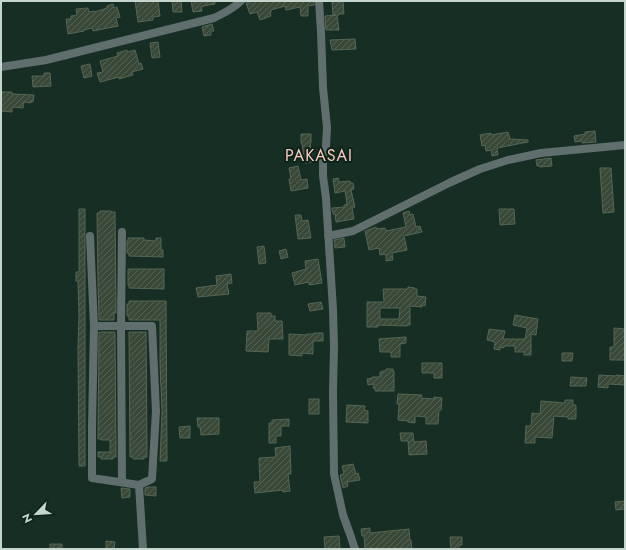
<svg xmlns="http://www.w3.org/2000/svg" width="626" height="550" font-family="Jost,sans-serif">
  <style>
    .building { fill: url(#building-hatch); stroke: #576654; fill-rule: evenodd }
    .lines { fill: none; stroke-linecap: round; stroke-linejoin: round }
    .street { stroke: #616e6e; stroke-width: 8 }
    .labels { text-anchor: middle; stroke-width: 4; stroke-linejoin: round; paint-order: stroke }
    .quarter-label { font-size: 16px; letter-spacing: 1px; fill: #fdcbbd; stroke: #0d241b }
  </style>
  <defs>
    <pattern id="building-hatch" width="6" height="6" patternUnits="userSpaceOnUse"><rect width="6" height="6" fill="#394837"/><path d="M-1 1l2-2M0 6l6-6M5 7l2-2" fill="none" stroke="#546253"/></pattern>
  </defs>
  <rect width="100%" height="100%" fill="#172e25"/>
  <path class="building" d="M135,1H158L160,16L153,17V20L138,22Z
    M172,1H181L182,12H173Z
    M191,1H215V4L204,6L201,7L202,11L193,12Z
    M250,1H314V5L308,6V16H301L300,7L286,10L285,6L271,10V12L270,13L271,16L260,20L257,12L250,14L246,3Z
    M332,1H343L344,14H339V15H337L339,30H326L325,16L336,15H333Z
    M113,4L114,8L117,7L120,17L116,18L118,26L93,31L92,28L84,30V31L68,34L66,19H71V16L77,15L76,9L88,8L89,12L94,11V12L105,9V8H108L107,6Z
    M212,24L214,31H211V35L204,36L202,27Z
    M355,39L356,49L332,50L330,40Z
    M158,42L160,57L152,58L150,43Z
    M127,50V52L135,50L139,64L141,63L143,69L132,72L133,75L119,79V77L100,82L97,73L103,72L100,61L118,56L117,53Z
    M90,64L92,76L84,78L81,66Z
    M44,73H50L51,86L33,87L32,76H44Z
    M2,92H12V94L34,95L33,102L31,101V103L24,102L23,108L12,107V112L1,111Z
    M595,131L596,142L582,143V141L575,142L574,136L585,134V132Z
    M508,132L510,139L528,140V142L497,148L498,155L492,156L491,150L486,151L485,145L482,146L480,135L491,133V135Z
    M301,134H311V143H310L313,162L305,163L302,143H301Z
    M551,158L552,166L540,167V166H537L536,160Z
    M298,166L301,180L307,179L308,188L291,191L289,179H291L289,168Z
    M600,168H611L614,212L603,213Z
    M338,178L339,182L350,181V183H353L354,189L351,190L355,207L352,208L354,219L336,222L335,214H333L332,208L344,207V205L347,204L345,191L335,193L333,179Z
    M79,209H85V466H79L78,348L79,314L78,281H76V272H79Z
    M499,209H514L515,224L500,225Z
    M100,211H111V212H115L116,306V313H114V320H99L98,283L97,213H100Z
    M409,211L410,215L413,214L416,227L420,226L422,232L404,236L407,250L392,253L393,260L386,261V254L380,255L379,248L369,250L365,231L376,227L377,229L385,228L386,231L406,227L403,213Z
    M295,215H301L302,221L308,220L311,238L298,239Z
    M128,238H144V240L156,241V238H161V250H163V257L129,256V253H127V241H128Z
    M344,238L345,247L335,248L334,240Z
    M264,246L266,263L259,264L257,247Z
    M286,249L288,257L281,259L279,251Z
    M318,259L322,283L309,285V282L295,285L292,273L306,269L305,261Z
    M128,269H164V289L129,288V285H128Z
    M231,274L232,283L227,284L229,294L198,297L196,288L217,285L216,276Z
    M408,287L415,288V289H417V296L426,297L425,306L422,305V307L410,306V325H407V326L378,325V327H367V302H384L383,289H408ZM380,308H400L399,319H380Z
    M129,301H166L167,461H160L162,411L160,364V320H129V316H127V304H129Z
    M321,302L323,309L310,311L308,304Z
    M257,313H271V316H275V321H282L283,339H269L268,352L246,351L247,331H258Z
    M515,315L538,319L536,335L531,334V355H524V352H515V346H504V348L500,347V350L494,349L495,342L487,340L489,329L505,331L503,339H525L527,328L513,325Z
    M614,328L625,329V360H610V347H614Z
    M99,332H115L116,457H113V459H101V457H98V452H110V440H101V439H98Z
    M129,332H146L147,448V457H144V459H133V457H130Z
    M314,333H323V341H313V354L302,353V356L289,355V334L307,335V334H314Z
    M406,337V343L400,344V357H391V352H380L379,339Z
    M562,353H573L572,361H562Z
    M422,363H442V378H434V373H422Z
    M386,369H393V371H394V391H375V388H373L374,384L368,385L367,379L372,378V377H380V372H382V371H386Z
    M599,375L616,376V375L625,376V385L608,384V388L598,387Z
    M571,377L587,378L586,386H570Z
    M398,394L422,395L421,398L434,399V397L442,398L441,410H439L438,424H426V417L415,416V423L408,422V421L398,420L399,404H397Z
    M309,399H319V414H309Z
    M565,400H573V405H576V419H568V417L554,416L552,438L535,437V443H525L526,426H531L532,413L540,414L541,401L565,403Z
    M347,405L365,406L364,410L368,411V423L346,422Z
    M197,418H219V434L201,435L200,427H198Z
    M289,419V426H281V436H276V443H269V423H272V420Z
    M190,426V438H180L179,427Z
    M400,433H413L414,442L426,441L427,454L409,455L408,441H401Z
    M290,446L291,474H288L290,491L283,492V490L255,493L254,482H260L259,458L276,457L275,448Z
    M353,464L356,474L358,473L360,480L347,482L348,486L343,488L340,475L344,474L342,466Z
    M148,487H156V496L145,495V488Z
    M121,488L130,489V497L122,498Z
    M625,501V509L616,510L615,502Z
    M370,528V533L409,529L410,541L411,540L412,549H365L364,536H362L361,529Z
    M339,536L340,549H325L324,537Z
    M450,537H462V545H459V549H451Z
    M106,541L115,542L114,549H106Z
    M50,544H62V549H50Z"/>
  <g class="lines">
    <path class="street" d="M319,1L321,32L323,88L327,127L326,146L323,157V176L326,198L333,309L334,346L333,392L334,474L343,515L350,534L355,549
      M1,67L46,60L214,18C224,13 233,9 241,1
      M122,232L121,326L122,482
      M90,236L94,326
      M328,236L353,231L451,182L480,169L508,160L541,153L625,145
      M94,326H152L156,411L152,479L139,485L92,478V428Z
      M139,485L143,549"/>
  </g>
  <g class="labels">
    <g class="quarter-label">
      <text x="319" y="161">PAKASAI</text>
    </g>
  </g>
  <rect width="626" height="550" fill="none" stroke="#c7d5cf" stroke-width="4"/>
  <g transform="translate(36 514) rotate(245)" stroke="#0d241b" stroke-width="3" paint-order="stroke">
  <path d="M0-3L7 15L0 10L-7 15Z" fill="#c7d5cf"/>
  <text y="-6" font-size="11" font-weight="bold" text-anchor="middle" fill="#c7d5cf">N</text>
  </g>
</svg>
